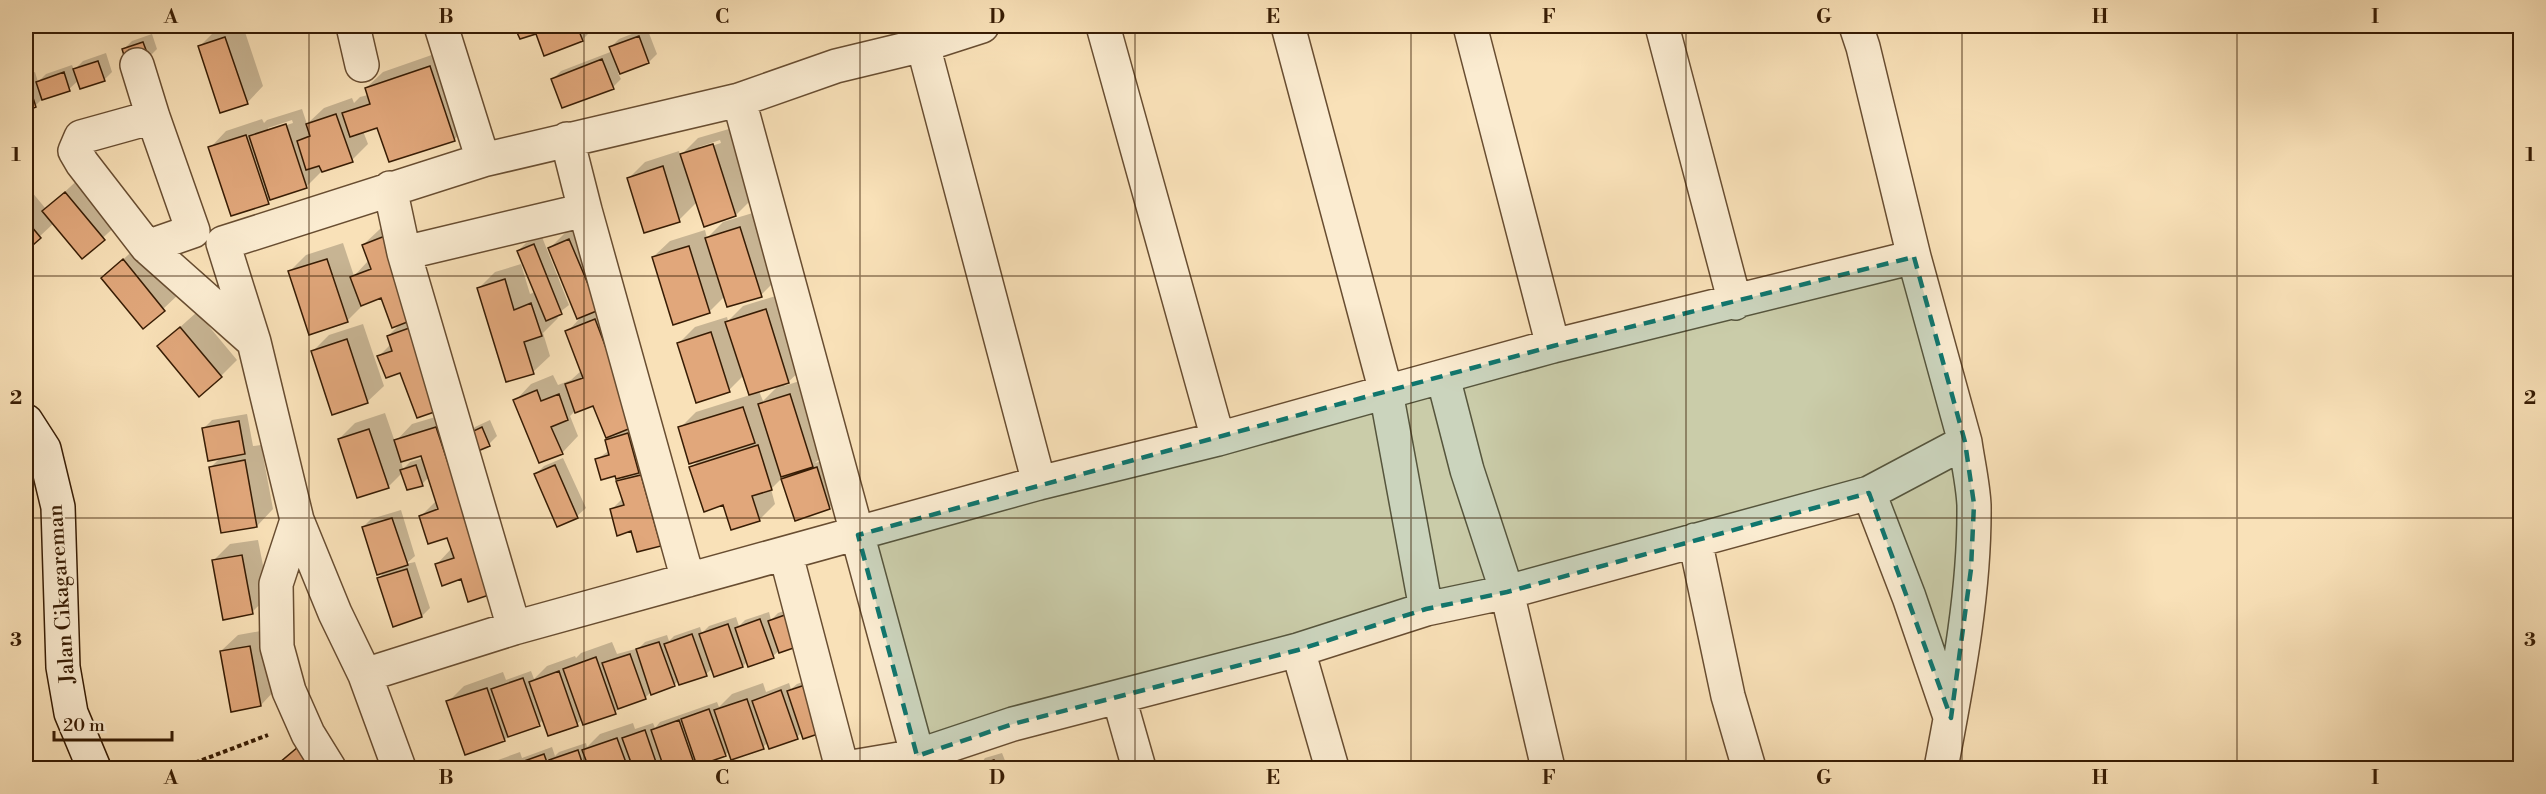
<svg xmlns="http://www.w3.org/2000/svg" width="2546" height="794" font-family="'Libre Bodoni',serif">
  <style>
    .shadow { fill: #0003; fill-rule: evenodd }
    .building { fill: #e1a77b; stroke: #371c04; stroke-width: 1.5 }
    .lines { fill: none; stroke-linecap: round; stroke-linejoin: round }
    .street-casing { stroke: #684d31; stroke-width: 36 }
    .secondary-casing { stroke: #371c04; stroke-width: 36 }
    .path { stroke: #371c04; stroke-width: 4; stroke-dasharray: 4.5 3; stroke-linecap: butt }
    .street { stroke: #fbecd1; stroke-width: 33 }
    .secondary { stroke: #fbecd1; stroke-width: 33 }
    .marked { fill: #0f766e; fill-opacity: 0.2; stroke: #0f766e; stroke-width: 4.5; stroke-dasharray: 12 8; stroke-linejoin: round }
    .grid { fill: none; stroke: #371c04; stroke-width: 1.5; stroke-opacity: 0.55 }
    .labels { text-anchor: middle; stroke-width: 4.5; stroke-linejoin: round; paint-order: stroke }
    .street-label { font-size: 21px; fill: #371c04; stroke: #fbecd1 }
    .neatline { fill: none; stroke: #371c04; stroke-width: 2 }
    .grid-label { font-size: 20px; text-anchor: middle; font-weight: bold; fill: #371c04 }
  </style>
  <rect width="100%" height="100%" fill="#f9e1b8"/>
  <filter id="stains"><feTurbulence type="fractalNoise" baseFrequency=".00333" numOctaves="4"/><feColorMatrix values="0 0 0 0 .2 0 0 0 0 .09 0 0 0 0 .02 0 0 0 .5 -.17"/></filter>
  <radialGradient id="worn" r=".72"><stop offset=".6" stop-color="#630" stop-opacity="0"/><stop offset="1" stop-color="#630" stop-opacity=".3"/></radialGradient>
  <path class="shadow" d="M229,26H243L263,86L247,103L200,46L216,30Z
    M516,26H596L582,40L536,32L520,37Z
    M647,28L657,54L649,62L618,73L621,79L613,87L553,79L561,71L613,51L611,47L619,39Z
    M152,34L157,49L149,57L124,49L132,41Z
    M446,50L470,123L454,140L378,126L363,131L368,144L352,160L323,170L306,187L273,198L268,202L210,148L226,131L262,119L264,123L267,120L302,109L307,124L324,108L352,98L354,103L360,97L368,95L366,88L383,72ZM292,120L293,123L268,131V128Z
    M106,53L112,72L104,80H79L69,89L43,98L35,106L26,109V75L35,72L38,82L46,74L72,65L74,70L83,61Z
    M729,129L752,199L736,215L697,202L679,220L629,178L645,162L679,151L680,156L698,138ZM720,140L721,143L699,150V147Z
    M82,176L120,222L82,257L54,223L26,249V185L46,209Z
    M756,212L777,279L761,295L725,296L709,312L653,257L670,241L705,230L707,238L723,222Z
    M406,219L435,300L421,314L401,371L379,356L391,344L388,336L402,322L382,296L363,305L347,321L289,272L306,255L343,243L354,276L369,260L363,245L380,229Z
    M586,224L677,528L661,544L638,551L632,530L611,510L623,498L618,482L625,475L597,459L610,450L607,440L614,433L594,404L575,411L570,416L578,436L562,453L515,401L531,384L553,375L558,385L571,380L582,370L567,332L584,314L550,248L566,232Z
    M542,237L569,305L556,315L558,318L543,333L550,356L533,372L479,288L495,272L521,264L530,294L535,292L518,251L526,243Z
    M140,244L180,293L144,327L103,278Z
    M782,294L805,366L784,386L806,379L829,450L815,463L825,460L837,500L829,508L796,519L782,478L771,489L775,504L759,520L724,504L691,468L700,459L680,428L696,412L750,395L744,375L729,390L679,343L695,327L727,317L728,321L743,306ZM780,384L763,401L759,391Z
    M197,312L237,360L221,376L159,346Z
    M363,324L384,386L367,402L313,351L329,335Z
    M452,412L462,577L437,564L452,548L448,536L421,516L437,500L429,477L422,484L403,472L388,487L339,439L355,423L385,413L395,442L412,424ZM422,454L423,458L410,462L403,469L401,461Z
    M247,414L253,446L261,445L273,509L257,526L211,467L221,457L203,429L212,420Z
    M490,420L497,436L489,444L467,435L475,427Z
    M563,458L586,508L577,516L558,525L536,474L544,466Z
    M401,510L415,556L406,564L415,562L430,608L422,616L393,625L378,579L386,570L363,527L371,519Z
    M258,540L269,596L252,612L214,560L230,544Z
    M805,604L780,650L773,656L748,661L743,666L715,675L713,668L706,674L679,680L674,685L652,691L645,698L622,706L615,712L584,723L583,719L577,724L544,719L539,724L509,735L505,740L466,753L448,702L464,686L503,672L506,680L531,671L534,679L547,666L575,656L576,658L581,653L612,642L617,654L639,648L645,642L667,635L669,641L674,636L700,627L702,633L709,626L736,617L739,626L745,620L769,612L771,620L778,613Z
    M266,630L277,688L261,705L221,651L238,635Z
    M819,676L802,732L797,737L768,742L763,747L730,751L725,755L685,768H476L520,752L522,758L552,747L555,756L559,752L586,743L587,747L600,734L633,723L635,729L653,723L655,728L660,722L717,702L719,707L732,694L763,683L766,692L789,683L791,689L797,684Z
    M315,732L327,768H272Z
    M1002,753L1008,768H978L985,758Z"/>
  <path class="building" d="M514,26H577L583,41L544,56L536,34L520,39Z
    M639,36L649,63L620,74L609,47Z
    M225,37L248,104L220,113L198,46Z
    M143,42L149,58L127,65L122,49Z
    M602,59L614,89L562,108L551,79Z
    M98,61L105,81L80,89L73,69Z
    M430,66L455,141L389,162L377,128L350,137L342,113L370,104L365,88Z
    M64,72L70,91L42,100L36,82Z
    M27,79L36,107L26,111V80Z
    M336,114L353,162L322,172L319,166L306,170L297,141L310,136L306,124Z
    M286,124L307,188L270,200L249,136Z
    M246,135L269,204L231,216L208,147Z
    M713,144L736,216L704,227L680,154Z
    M663,166L680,222L644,233L627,178Z
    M65,192L105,240L82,259L42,211Z
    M26,220L41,238L26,251Z
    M740,227L762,297L727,307L705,238Z
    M390,234L420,317L392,328L381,298L361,306L350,277L371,269L362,245Z
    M569,239L599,310L577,319L548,248Z
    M534,244L562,314L546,321L517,251Z
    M689,246L710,313L673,325L652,257Z
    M123,259L165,311L143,329L101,278Z
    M327,259L348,322L309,335L288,271Z
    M505,279L514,310L531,303L542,336L524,342L534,374L506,382L477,288Z
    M766,309L789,383L749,395L725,322Z
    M595,319L636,426L606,438L593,406L575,413L565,384L583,378L565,331Z
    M180,327L222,377L199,397L157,346Z
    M412,327L443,409L417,418L400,373L386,378L377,356L392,351L387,336Z
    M711,332L730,392L696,403L677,343Z
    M347,339L368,403L332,415L311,351Z
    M537,390L541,401L559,394L568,420L551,427L563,454L539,463L513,400Z
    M790,394L813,467L781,477L758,404Z
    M743,407L755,443L689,464L678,427Z
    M239,421L245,454L208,461L202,428Z
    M436,427L492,594L468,602L461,579L442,586L435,564L454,558L447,538L428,544L419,516L438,509L421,456L401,462L394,440Z
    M482,427L490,446L473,453L465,435Z
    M369,429L389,488L357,498L338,439Z
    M628,433L639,473L616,479L615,476L601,480L595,459L609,455L605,440Z
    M758,445L772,490L752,496L760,521L731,530L723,505L704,512L689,467Z
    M245,460L257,527L221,533L209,467Z
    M416,465L423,486L407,490L400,470Z
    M555,465L578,518L557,527L534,474Z
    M817,467L830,509L795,521L781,479Z
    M641,475L661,546L637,552L631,531L617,536L610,509L624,505L616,481Z
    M392,518L408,565L377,575L362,527Z
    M242,555L253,614L223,620L212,560Z
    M407,569L422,617L393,627L377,578Z
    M796,611L808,643L779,653L768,621Z
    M760,619L774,658L748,667L735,628Z
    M728,624L743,667L714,677L699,634Z
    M692,634L707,676L679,685L664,644Z
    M659,642L675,686L651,695L636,649Z
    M250,646L261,706L231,712L220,651Z
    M630,654L646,699L618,709L602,663Z
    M596,657L616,714L583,725L563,669Z
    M559,671L578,726L548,736L529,682Z
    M523,678L540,726L508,737L491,689Z
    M811,683L827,731L803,739L787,691Z
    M487,688L505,741L465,755L446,701Z
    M781,690L798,739L769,749L752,701Z
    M747,699L764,749L731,760L714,710Z
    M709,709L726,756L697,766L681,719Z
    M679,720L695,766L664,768L651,730Z
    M645,730L658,768H633L622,738Z
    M617,738L628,768H589L582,750Z
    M298,747L316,768H273Z
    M578,750L584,768H552L549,760Z
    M544,754L549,768H510V766Z
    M994,760L997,768H976L975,766Z"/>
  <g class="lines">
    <g class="street-casing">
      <path id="street" d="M353,26L362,65
        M441,26L483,160L739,100L836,66L923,45L1039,483
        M1103,26L1218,439L1386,392L1426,609
        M1288,26L1386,392L1553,346L1914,257L1863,47L1856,26
        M1470,26L1553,346
        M1662,26L1735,303
        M923,45L982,26
        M137,65L153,117L193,231L147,247
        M739,100L921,768
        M153,117L81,137L75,151L82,163L147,247L254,342L297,520L335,613L365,675L399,768
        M390,188L404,253L585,210L567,139
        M585,210L688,580
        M404,253L514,628
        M254,342L223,243L483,160
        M1869,493L1909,597L1949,714
        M297,520L276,584L277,647L289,691L308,734L329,768
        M1695,540L1728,696L1749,768
        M786,555L842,768
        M1298,650L1332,768
        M365,675L514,628L1039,483L1218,439
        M1119,698L1139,768
        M846,768L917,756L1013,724L1298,650L1426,609L1507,592L1467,470L1443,377
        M1548,768L1507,592L1869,493L1965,442L1914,257
        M1941,768C1957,683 1975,593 1974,505C1973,484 1968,463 1965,442"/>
    </g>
    <g class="secondary-casing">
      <path id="secondary" d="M26,421L44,449L58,507L63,667L71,713L94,768"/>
    </g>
    <path class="path" d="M181,768L268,735"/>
    <use href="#street" class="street"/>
    <use href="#secondary" class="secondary"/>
  </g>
  <path class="marked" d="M1914,257L1965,442L1974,504L1971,569L1951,718L1869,493L1507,592L1426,609L1298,650L1013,724L917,756L858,535L1553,346Z"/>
  <path class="grid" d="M309,26V768M584,26V768M860,26V768M1135,26V768M1411,26V768M1686,26V768M1962,26V768M2237,26V768M26,276H2520M26,518H2520"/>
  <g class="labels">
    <g class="street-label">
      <text transform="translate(61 594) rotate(-94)" y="7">Jalan Cikagareman</text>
    </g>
  </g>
  <rect width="2546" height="794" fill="none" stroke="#f9e1b8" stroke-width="66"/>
  <path d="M54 731v9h118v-9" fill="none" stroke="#371c04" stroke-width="3"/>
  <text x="63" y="731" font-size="18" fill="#371c04" stroke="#fbecd1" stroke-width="4.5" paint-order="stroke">20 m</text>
  <rect x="33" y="33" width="2480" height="728" class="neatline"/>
  <g class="grid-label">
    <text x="171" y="23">A</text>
    <text x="446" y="23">B</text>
    <text x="722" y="23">C</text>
    <text x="997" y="23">D</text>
    <text x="1273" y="23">E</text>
    <text x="1549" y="23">F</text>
    <text x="1824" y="23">G</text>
    <text x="2100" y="23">H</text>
    <text x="2375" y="23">I</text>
    <text x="16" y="161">1</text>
    <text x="2530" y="161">1</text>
    <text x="16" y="404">2</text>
    <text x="2530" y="404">2</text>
    <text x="16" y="646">3</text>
    <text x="2530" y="646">3</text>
    <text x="171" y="784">A</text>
    <text x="446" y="784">B</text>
    <text x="722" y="784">C</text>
    <text x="997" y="784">D</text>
    <text x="1273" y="784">E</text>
    <text x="1549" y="784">F</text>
    <text x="1824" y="784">G</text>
    <text x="2100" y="784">H</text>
    <text x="2375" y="784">I</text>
  </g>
  <rect width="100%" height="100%" filter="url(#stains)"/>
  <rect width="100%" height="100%" fill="url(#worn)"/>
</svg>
